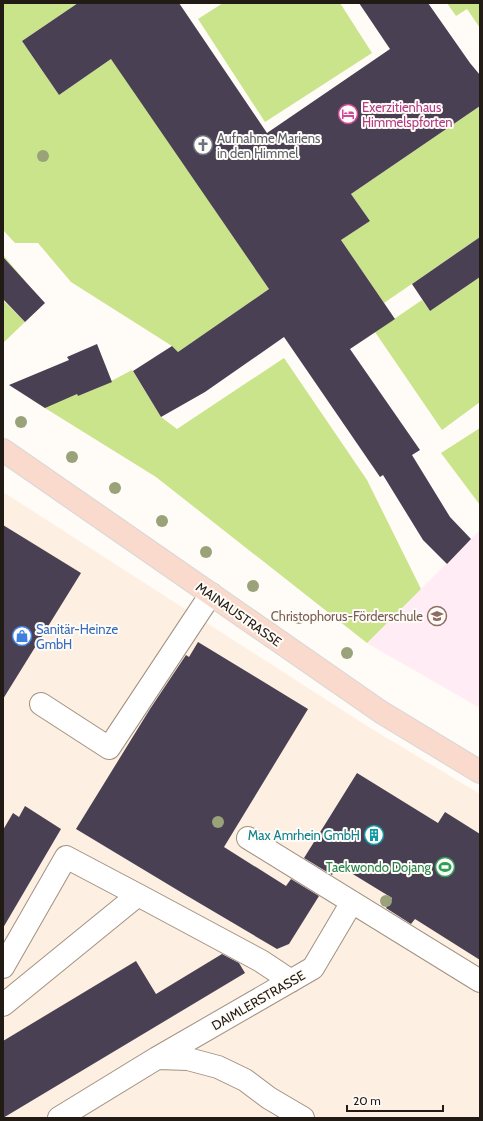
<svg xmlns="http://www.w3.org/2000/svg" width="483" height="1121" font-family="Cabin,sans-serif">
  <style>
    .built { fill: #fdefe1 }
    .education { fill: #ffecf5 }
    .green { fill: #c9e48a }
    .building { fill: #494153 }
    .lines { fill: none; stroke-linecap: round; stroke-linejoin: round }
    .minor-casing { stroke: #a19180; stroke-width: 24 }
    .major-casing { stroke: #d7d6d5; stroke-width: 24 }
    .minor { stroke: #fff; stroke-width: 22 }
    .major { stroke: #fadacd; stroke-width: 22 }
    .tree { fill: #9aa27a }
    .labels { text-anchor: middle; stroke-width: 4; stroke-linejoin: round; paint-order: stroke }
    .hotel-label { font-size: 13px; fill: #b23c85; stroke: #fffbf7; text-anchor: start }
    .worship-label { font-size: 13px; fill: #5b616d; stroke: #fffbf7; text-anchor: start }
    .street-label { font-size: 13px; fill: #221b15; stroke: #fffbf7 }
    .education-label { font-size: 13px; fill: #785e54; stroke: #fffbf7; text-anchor: end }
    .shop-label { font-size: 13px; fill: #366cbe; stroke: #fffbf7; text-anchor: start }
    .culture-label { font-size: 13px; fill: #0d838f; stroke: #fffbf7; text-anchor: end }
    .leisure-label { font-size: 13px; fill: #27864d; stroke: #fffbf7; text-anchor: end }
  </style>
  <rect width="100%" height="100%" fill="#fffbf7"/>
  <path class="built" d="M3,492L367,726L480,794V1118H3Z"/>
  <path class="education" d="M480,530V708L367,643Z"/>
  <path class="green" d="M3,3H78L22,41L59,95L143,37L135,93L269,289L178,352L172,346L71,282L38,243H15L3,230Z
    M223,3H340L372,53L265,122L198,19Z
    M447,3H480V28L467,9L456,16Z
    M480,106V237L384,303L341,240L370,221L351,194Z
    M4,256L25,281L4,301L25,322L3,343Z
    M480,277V402L442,430L375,332L422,300L430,311Z
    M284,358L367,480L421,589L367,643L156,477L32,400L72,383L78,396L102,386L132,370L161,417L177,429Z
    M480,428V505L441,453Z"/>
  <path class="building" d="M78,3H179L267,133L390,49L359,3H428L470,63L480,75V106L351,194L370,221L341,240L395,319L350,349L420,450L412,455L450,517L471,539L447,564L423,540L383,475L380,477L284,337L205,392L161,417L133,371L172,346L178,352L269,289L111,59L59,95L22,41Z
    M480,237V277L430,311L412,284Z
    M3,257L45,303L25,322L3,299Z
    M97,344L112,382L78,396L77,394L45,408L9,385L69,360L67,357Z
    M3,525L81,573L3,699Z
    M198,642L308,709L224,847L286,886L291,879L319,896L289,944L277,949L184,894L76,829L150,709L186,655L189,657Z
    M357,773L438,823L445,812L480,834V960L415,919L411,924L386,908L392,898L338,865L332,875L304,858Z
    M25,806L61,829L3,928V830L13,813L19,817Z
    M222,954L239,963L245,973L3,1118V1041L136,961L156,994Z"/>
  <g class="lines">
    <g class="minor-casing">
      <path id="minor" d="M41,704L109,748L211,594
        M248,838L480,981
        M3,967L66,857L138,895
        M3,1005L138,895L261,961L291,981
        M157,1058L313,968L352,902
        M59,1118L157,1058L188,1059L218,1067L245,1080L269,1098L303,1118"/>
    </g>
    <g class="major-casing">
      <path id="major" d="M3,450L381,712L480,772"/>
    </g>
    <use href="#minor" class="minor"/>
    <use href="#major" class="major"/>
  </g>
  <g class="tree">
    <circle cx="43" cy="156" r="6"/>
    <circle cx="21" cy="422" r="6"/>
    <circle cx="72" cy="457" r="6"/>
    <circle cx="115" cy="488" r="6"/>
    <circle cx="162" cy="521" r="6"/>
    <circle cx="206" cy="552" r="6"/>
    <circle cx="253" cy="586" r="6"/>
    <circle cx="299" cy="618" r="6"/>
    <circle cx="347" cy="653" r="6"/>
    <circle cx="218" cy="822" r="6"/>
    <circle cx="386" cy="901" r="6"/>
  </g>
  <defs>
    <g id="hotel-ring" transform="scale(1)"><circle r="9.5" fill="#fffbf7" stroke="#d1479c" stroke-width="1.5"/><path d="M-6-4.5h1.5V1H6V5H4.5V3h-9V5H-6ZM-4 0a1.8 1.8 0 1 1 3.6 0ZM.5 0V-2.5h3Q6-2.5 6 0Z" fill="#d1479c"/></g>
    <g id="church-ring" transform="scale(1)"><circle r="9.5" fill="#fffbf7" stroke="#6b7280" stroke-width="1.5"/><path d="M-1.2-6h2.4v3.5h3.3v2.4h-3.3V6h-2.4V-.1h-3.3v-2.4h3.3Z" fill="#6b7280"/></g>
    <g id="school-ring" transform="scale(1)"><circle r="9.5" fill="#fffbf7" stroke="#8d6e63" stroke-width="1.5"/><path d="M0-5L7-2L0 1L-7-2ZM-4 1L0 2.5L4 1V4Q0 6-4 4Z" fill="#8d6e63"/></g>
    <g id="shop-ring" transform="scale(1)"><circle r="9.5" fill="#fffbf7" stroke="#3f7fe0" stroke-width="1.5"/><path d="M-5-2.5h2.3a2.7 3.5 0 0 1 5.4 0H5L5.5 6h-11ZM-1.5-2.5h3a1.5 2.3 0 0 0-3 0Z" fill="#3f7fe0"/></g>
    <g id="building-ring" transform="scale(1)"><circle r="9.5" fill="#fffbf7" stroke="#0f9aa8" stroke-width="1.5"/><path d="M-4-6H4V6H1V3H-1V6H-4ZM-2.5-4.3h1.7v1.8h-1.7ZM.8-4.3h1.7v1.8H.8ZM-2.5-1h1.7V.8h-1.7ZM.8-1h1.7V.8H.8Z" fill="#0f9aa8"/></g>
    <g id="stadium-ring" transform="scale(1)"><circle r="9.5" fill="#fffbf7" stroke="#2e9e5b" stroke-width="1.5"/><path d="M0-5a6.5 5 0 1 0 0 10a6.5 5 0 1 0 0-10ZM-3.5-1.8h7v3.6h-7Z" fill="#2e9e5b"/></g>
  </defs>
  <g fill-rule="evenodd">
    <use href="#hotel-ring" x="348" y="114"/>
    <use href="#church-ring" x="203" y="145"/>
    <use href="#school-ring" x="437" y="616"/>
    <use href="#shop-ring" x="22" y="636"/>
    <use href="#building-ring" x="374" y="835"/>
    <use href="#stadium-ring" x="445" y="867"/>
  </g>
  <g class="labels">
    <g class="hotel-label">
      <text x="362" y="112">Exerzitienhaus<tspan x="362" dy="15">Himmelspforten</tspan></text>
    </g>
    <g class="worship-label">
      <text x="217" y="143">Aufnahme Mariens<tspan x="217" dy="15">in den Himmel</tspan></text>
    </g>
    <g class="street-label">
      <text transform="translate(239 614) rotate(35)" y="5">MAINAUSTRASSE</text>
      <text transform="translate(258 1000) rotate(-30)" y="5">DAIMLERSTRASSE</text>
    </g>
    <g class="education-label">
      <text x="423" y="621">Christophorus-Förderschule</text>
    </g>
    <g class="shop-label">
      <text x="36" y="634">Sanitär-Heinze<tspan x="36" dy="15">GmbH</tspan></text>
    </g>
    <g class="culture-label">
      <text x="360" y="840">Max Amrhein GmbH</text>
    </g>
    <g class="leisure-label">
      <text x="431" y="872">Taekwondo Dojang</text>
    </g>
  </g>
  <rect width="483" height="1121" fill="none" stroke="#221b15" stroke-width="8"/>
  <path d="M347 1105v6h96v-6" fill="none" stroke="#221b15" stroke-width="2"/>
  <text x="353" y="1105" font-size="12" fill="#221b15" stroke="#fffbf7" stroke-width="3" paint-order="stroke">20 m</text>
</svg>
